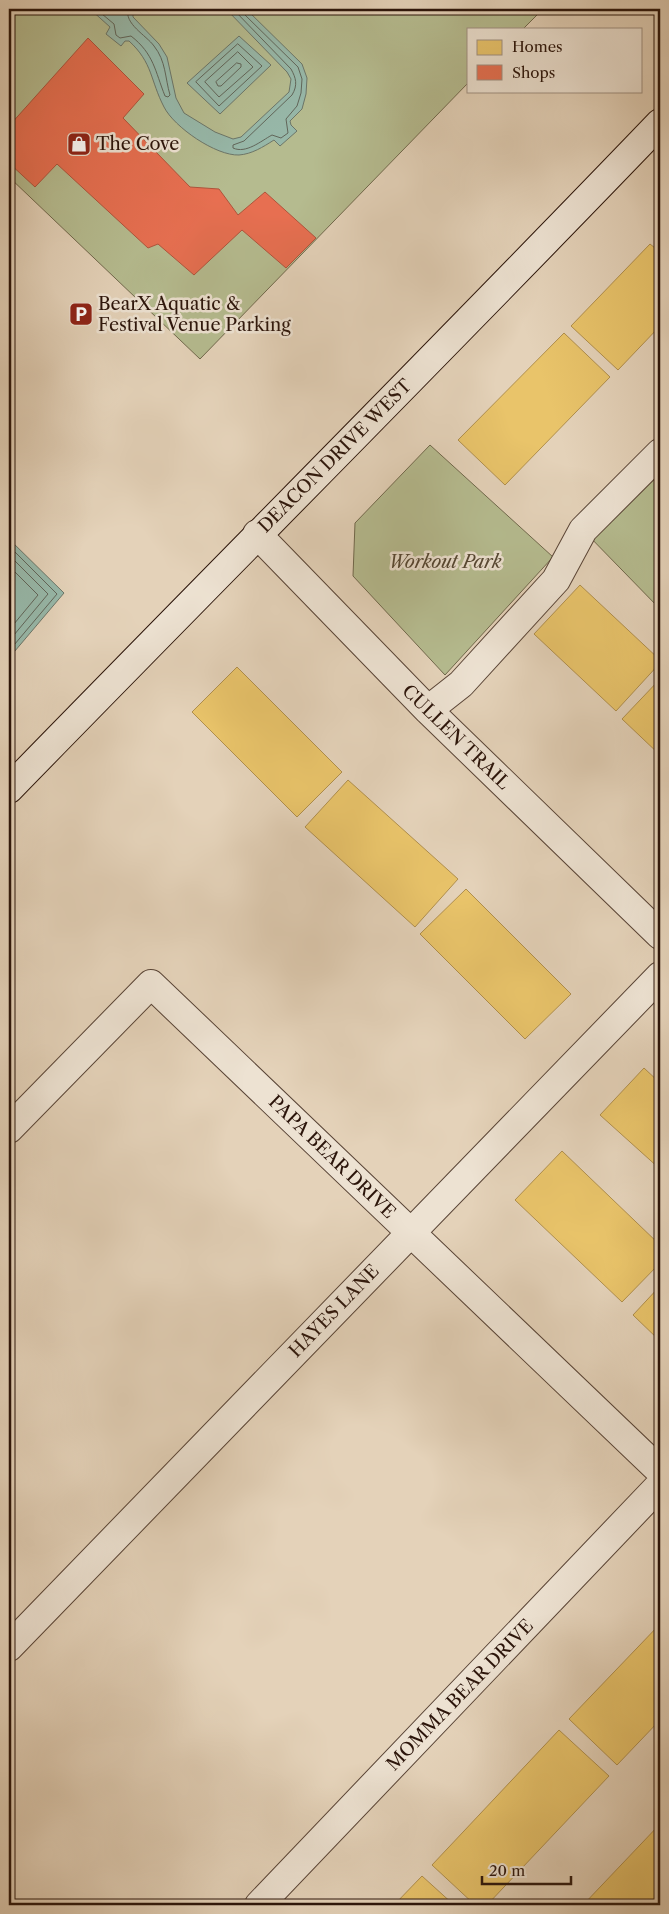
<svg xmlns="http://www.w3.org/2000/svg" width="669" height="1914" font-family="'Libre Caslon Text',serif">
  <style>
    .green { fill: #b5bb8f; stroke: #70684c }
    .water { fill: #97b8a9; stroke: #6c7669 }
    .homes { fill: #e9c46a; stroke: #b08f4d }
    .shops { fill: #e76f51; stroke: #af543c }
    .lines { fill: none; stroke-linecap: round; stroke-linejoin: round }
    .shore { stroke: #61665a; stroke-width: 1 }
    .street-casing { stroke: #594436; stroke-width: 30 }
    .secondary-casing { stroke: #2b140a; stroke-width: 30 }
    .street { stroke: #ede2d2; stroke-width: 28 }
    .secondary { stroke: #ede2d2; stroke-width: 28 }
    .labels { text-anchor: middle; stroke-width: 5; stroke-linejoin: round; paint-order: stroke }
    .poi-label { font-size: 18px; fill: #2b140a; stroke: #ede2d2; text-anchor: start }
    .street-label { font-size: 18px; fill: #2b140a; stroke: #ede2d2 }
    .park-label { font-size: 18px; font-style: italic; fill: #544632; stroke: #ede2d2 }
  </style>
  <rect width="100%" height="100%" fill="#e4d2b9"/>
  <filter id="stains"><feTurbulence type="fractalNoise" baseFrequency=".004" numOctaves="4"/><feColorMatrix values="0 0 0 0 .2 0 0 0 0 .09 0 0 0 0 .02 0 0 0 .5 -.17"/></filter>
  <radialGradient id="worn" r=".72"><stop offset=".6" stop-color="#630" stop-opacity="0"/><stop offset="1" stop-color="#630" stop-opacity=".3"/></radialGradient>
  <path class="green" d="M9,9H543L523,29H468V83L200,359L9,177Z
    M430,445L553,557L445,675L353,576L355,523Z
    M660,453V609L583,530Z"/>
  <path class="water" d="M90,9H135L133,10V17L159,44L167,57L176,98L184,113L215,132L233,139L241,137L289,92L291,79L287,72L226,9H246L302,64L307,78L306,94L302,109L290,121L291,125L297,131L280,146L274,140C263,147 252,154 239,155C216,156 174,127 164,107C150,80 153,63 129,41H125L121,46L106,34L110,27Z
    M239,36L271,65L220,114L187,83Z
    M9,539L64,593L9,658Z"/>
  <path class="homes" d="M650,244L660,252V326L618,370L571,326Z
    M564,333L610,377L505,485L458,440Z
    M580,585L660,660V663L616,711L534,634Z
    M237,667L342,772L297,817L192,712Z
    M660,679V755L622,719Z
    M348,780L458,879L415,927L305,827Z
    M466,889L571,994L525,1039L420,934Z
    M644,1068L660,1083V1169L600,1115Z
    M562,1151L660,1245V1263L622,1302L515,1200Z
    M660,1286V1341L633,1315Z
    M660,1624V1720L617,1765L569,1719Z
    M559,1730L609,1776L487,1905H475L432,1865Z
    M660,1824V1905H583Z
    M422,1876L454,1905H394Z"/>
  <path class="shops" d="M88,38L144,94L123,118L190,187L219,189L238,215L265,192L316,238L286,268L242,230L194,275L158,244L148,248L57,164L35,187L9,163V126Z"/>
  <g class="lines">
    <path class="shore" d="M96,9L114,24L116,35L120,38L131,36C154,54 155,71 165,96L168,97L170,95C165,78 166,61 154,46C146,35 124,24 128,9
      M233,9L291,69C296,78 298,85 292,95L244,141L233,145V148C246,154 261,141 272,135L281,138L288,133L286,119L297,106L301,93L302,79L298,67L245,15L243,9
      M238,44L262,66L219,106L196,82Z
      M238,52L253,67L219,97L205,82Z
      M237,63L241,64V67L221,86H218L216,82Z
      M9,546L57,594L9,651
      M9,555L48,594L9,641
      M9,566L38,595L9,630"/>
    <g class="street-casing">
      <path id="street" d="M257,534L428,710L660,935
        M428,710L461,684L556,580L583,530L660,453
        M9,1129L151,984L660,1471
        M9,1647L660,976
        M259,1905L660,1485"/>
    </g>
    <g class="secondary-casing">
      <path id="secondary" d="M9,789C225,567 445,347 660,123"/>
    </g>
    <use href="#street" class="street"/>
    <use href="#secondary" class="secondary"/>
  </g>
  <defs>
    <g id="shop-square" transform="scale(1.25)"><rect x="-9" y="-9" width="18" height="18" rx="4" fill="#8f2418" stroke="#ede2d2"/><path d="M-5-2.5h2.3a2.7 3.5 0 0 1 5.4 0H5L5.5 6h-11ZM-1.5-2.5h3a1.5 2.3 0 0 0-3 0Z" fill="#fff"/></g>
    <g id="parking-square" transform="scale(1.25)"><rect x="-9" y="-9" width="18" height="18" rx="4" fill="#8f2418" stroke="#ede2d2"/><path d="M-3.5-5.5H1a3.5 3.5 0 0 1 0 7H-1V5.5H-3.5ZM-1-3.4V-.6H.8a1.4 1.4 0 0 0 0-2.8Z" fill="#fff"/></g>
  </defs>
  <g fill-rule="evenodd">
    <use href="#shop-square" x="79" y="144"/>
    <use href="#parking-square" x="81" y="314"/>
  </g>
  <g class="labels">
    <g class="poi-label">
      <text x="96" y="150">The Cove</text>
      <text x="98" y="310">BearX Aquatic &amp;<tspan x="98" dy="21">Festival Venue Parking</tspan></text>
    </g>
    <g class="street-label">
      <text transform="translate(335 456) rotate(-45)" y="6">DEACON DRIVE WEST</text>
      <text transform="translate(456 737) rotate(44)" y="6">CULLEN TRAIL</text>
      <text transform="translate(332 1157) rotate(44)" y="6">PAPA BEAR DRIVE</text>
      <text transform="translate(334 1311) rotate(-46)" y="6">HAYES LANE</text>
      <text transform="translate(460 1695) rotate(-46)" y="6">MOMMA BEAR DRIVE</text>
    </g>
    <g class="park-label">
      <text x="445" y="568">Workout Park</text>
    </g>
  </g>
  <rect width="669" height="1914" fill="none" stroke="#e4d2b9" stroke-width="30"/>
  <rect x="10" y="10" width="649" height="1894" fill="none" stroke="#2b140a" stroke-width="2.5"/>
  <rect x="15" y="15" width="639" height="1884" fill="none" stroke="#2b140a"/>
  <rect x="467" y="28" width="175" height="65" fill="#ede2d2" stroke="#9f9082"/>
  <rect x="477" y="40" width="25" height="15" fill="#e9c46a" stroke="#9f9082"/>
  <text x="512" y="52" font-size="15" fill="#2b140a">Homes</text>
  <rect x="477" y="65" width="25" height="15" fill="#e76f51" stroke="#9f9082"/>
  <text x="512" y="78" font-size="15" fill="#2b140a">Shops</text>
  <path d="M482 1876v8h89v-8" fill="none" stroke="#2b140a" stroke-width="2.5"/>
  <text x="489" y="1876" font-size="15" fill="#2b140a" stroke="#ede2d2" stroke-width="4" paint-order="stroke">20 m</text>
  <rect width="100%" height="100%" filter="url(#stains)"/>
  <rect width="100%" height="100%" fill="url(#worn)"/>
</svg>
